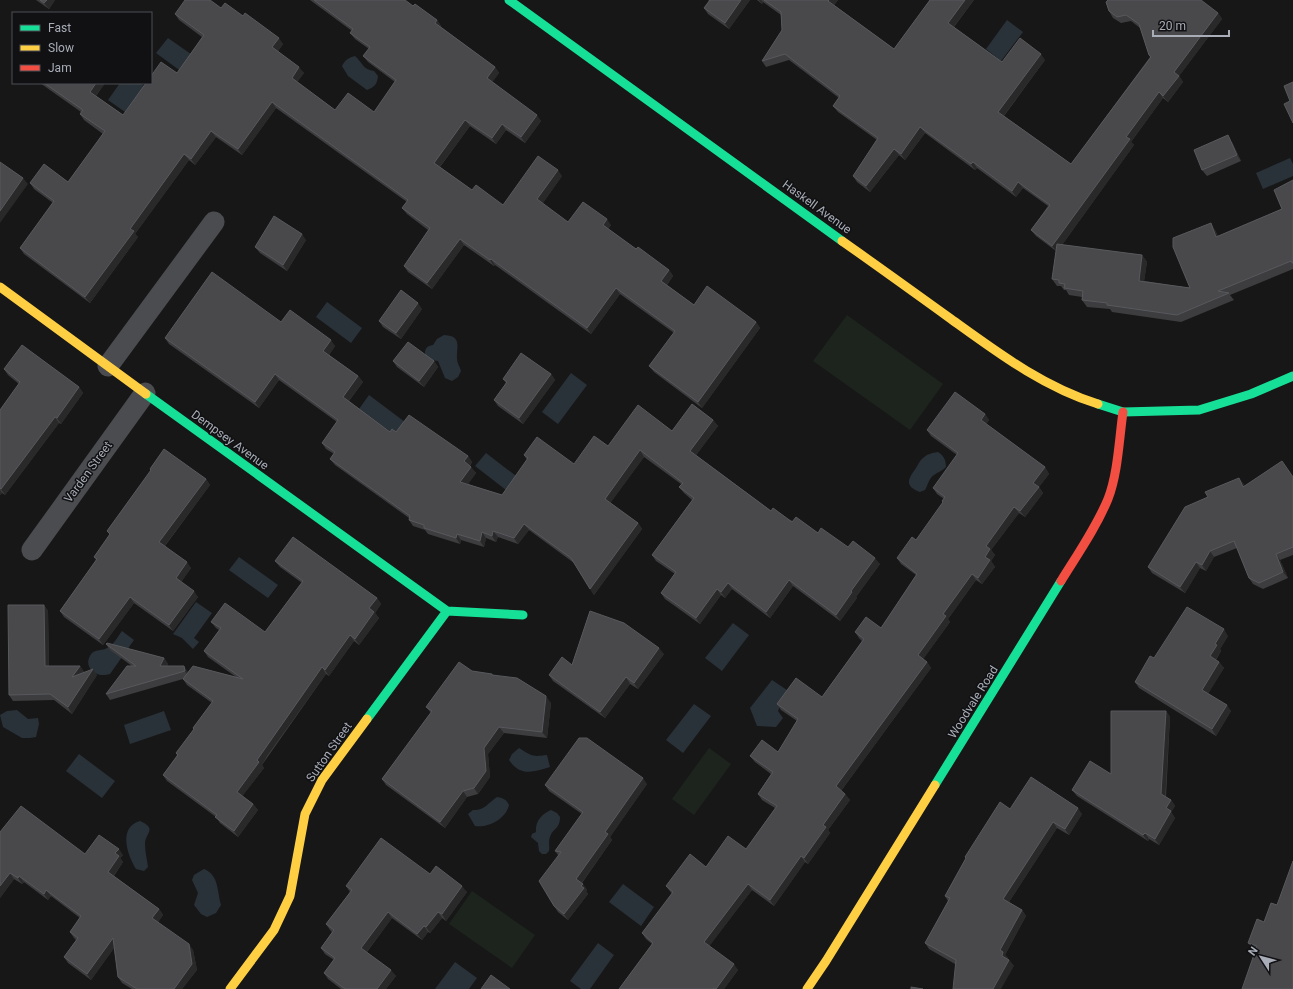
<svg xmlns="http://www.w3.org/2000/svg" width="1293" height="989" font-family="Roboto,sans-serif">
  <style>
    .green { fill: #1d241e }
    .water { fill: #2a3239 }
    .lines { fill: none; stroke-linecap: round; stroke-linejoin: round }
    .street { stroke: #4b4c50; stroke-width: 21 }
    .fast { stroke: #16e098; stroke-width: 9 }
    .slow { stroke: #ffcf43; stroke-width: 9 }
    .jam { stroke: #f24e42; stroke-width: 9 }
    .wall { fill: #3d3d3f }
    .shaded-wall { fill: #29292a }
    .building { fill: #49494c; stroke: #58595d }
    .labels { text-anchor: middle; stroke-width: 3; stroke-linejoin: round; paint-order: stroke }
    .street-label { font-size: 12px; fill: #a8adb8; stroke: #111113 }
  </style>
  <rect width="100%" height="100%" fill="#171717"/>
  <path class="green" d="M847,315L943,384L910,430L813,361Z
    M709,748L731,764L694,815L672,799Z
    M472,891L535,935L512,968L449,924Z"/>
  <path class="water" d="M1007,20L1023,32L1001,61L986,49Z
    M168,38L198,59L186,75L156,53Z
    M355,56C362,62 363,70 374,71L378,76C377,84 375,87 367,90L348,76L342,66C345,60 348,58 355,56Z
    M120,83H140L144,86L125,112L108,100Z
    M1290,158L1293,164V176L1263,189L1256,173Z
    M327,302L362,328L351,343L316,317Z
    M444,335C463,336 456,347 457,359C457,363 460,367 461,371L458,377L452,381L445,378L438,361L431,360L425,354C425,348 427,346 433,345L437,339Z
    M571,373L587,385L558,424L542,412Z
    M369,395L405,422L395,435L359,409Z
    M938,452C944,456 946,460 946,467C942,471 938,472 934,475C929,478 928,485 925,490L920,492C904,486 908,479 916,468C918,465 920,460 923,458C927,454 932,453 938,452Z
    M486,453L516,476L506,490L475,466Z
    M239,557L278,585L268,598L229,570Z
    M196,602L212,613L194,638L199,642L193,649L182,638L173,634Z
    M733,623L749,635L722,671L705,658Z
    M122,631L134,640L110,674C96,679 81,666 92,653C97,649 102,651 107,648C113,646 118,636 122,631Z
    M772,680L787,690L778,711L783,718L776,727L757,726L750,708Z
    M694,704L711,716L683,753L666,740Z
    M17,710L28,719L38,718L39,724L36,737L30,738H22L3,727L0,715L7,711Z
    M164,711L171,730L130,744L124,725Z
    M519,748C532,756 532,757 547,755L550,767C534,772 520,777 509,760L512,754Z
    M79,754L115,781L102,798L66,771Z
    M497,797C503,798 506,799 509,805C506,819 488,828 475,826L468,814L473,810C484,811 488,803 497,797Z
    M551,810L557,813L560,817C560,829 553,828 550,837C548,842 550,846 549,851L546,854H542L539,851L538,843L531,837L532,834L536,832C535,821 542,814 551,810Z
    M140,821C158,829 145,833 145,844C145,852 147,859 148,867L144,871L136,869C127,855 118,827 140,821Z
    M204,869C219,875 217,891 221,905L216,913L207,917L201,914L194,905L198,893L192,880L194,875Z
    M623,884L654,907L641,926L609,902Z
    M598,943L614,955L590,989H581L570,981Z
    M455,962L477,978L469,989H435Z"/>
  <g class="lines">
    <path class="street" d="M108,366L214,222
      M32,550L145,393"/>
    <path class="fast" d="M509,0L842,241
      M146,394L447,611
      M1098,404L1123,412L1199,410L1251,394L1293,376
      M367,719L447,611L523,615
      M935,785L1061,581"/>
    <path class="slow" d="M842,241C879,267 915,293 951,319C997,352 1043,387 1098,404
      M0,287L146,394
      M230,989L274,930L290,896L305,814L322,780L367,719
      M807,989L826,961L935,785"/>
    <path class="jam" d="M1061,581C1077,555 1096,528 1108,499C1118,473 1119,440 1123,412"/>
  </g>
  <path class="wall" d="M36,0H55L49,9Z
    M310,0H404L413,6L437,20L441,26V27L495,67L499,73L492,82L541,121L525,143L506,130L496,144L470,126L440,167L472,190L503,205L562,176L542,204L568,222L611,225L608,229L636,249L669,270L673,276L667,285L694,305L756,322L760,328L702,408L654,372L649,366L674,333L620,294L591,334L495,265L494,266L464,245L432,289L408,272L404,266L428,230L407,214L402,208L407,202L276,108L242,155L216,137L195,165L189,160L135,234L138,237L90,303L24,254L20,248L53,203L34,189L30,183L68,182L103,134L84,120L80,114L81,112L40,83H105L96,96L123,115L177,73L202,37L179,20L175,14L221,8L243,16L283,44L278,51L304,73L297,82L335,110L374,112L395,82L368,62L363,56L369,49L355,39L350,33L352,31Z
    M708,0H750L729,29L708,14L704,8L709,1Z
    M757,0H838L834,5L894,49L930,0H974L954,27L1002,62L1045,60L1004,116L1071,164L1150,57L1149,55L1140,28L1131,21L1121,23L1113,18L1109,11L1218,13L1222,19L1179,76L1183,82L1168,102L1163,98L1131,142L1134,145L1062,245L1142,255L1147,262L1144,281L1190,288L1215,230L1218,236L1282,209L1293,180V269L1230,295L1234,300L1181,322L1112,312L1110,309L1087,307L1082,300V297L1069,295L1066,290H1064L1061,286H1057L1052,279L1056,251L1036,236L1031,230L1048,206L1023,188L1016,197L977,168L975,170L925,133L905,160L899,155L870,192L857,182L853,176L877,140L838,112L833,106L839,98L789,60L766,67L762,61L782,30L781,15L763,2L762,4Z
    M1232,142L1241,161L1207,176L1202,170Z
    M306,240L287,271L260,253L255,247Z
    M422,309L401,339L383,327L379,321Z
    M281,322L335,346L329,355L358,376L363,382L349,401L390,432H396L468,456L472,462L470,466L476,473L468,484L502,495L527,460L524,455L574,464L608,446L713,420L718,426L696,455L771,511L818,533L880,564L856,597L857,598L840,621L793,586L770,618L732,589L725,598L721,595L700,624L665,599L661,593L675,574L656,561L652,555L692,500L684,493L679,487L681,484L644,457L610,503L638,523L642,529L594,595L574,563L529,530L518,544L498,537L496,542L486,538L484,547L461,540L460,544L428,534L425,530L413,526L409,520V518L335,465L330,459L334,454L326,449L322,443L337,422L279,380L259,408L169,344L165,338Z
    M393,361H434L438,367L424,387L397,367Z
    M4,369L79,387L83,393L61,424L59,423L5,495L2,493L0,495V410L19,384L8,375Z
    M551,374L555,380L523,424L498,406L494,400L506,383L503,379Z
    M985,414L989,420L986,424L1045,467L1049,474L1039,487L1043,493L1025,517L1019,513L991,550L995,555L991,561L995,567L982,584L976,580L948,619L950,622L923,659L927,662L931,668L841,791L845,794L850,800L828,830L830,833L808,864L805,862L774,906L752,890L709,946L738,970L724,989H619L652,944L646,939L642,933L672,894L666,886L706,867L746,849L775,808L762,800L758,794L771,774L755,762L750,756L778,752L797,721L781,710L777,704L822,697L862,641L859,638L855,632L881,628L916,575L901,564L897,558L916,540L943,503L942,501L944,499L937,494L933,488L957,455L931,436L927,430Z
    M150,469L206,479L210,485L165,546L191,568L181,582L198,597L173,631L134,603L103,645L64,617L60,611L96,560L94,557L110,535L107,531L151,471Z
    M1293,477V555L1280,560L1288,578L1263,589L1253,584L1249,578L1237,548L1214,557L1206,571L1200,568L1185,593L1152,573L1148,567L1244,484V486Z
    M275,561L377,598L381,604L375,613L379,618L359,645L354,641L329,676L326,674L262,765L264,768L242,796L253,804L258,810L238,837L220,823L216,817L167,781L163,775L177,755L176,753L194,729L193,728L212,703L187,685L183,679L110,700L106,694L132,666L110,650L106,644L164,658L168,664L167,666L188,672L236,677L208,657L204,651L219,630L216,628L211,622L265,632L302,583L280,567Z
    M44,605L48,611L49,666H80L84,672L97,675L72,714L54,700L13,701L9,695Z
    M1228,636L1220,649L1221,651L1216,660L1219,662L1224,668L1208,693L1231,711L1216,736L1139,688L1135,682L1154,658Z
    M664,654L638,689L630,684L605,718L553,681L549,675L572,665Z
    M472,671L494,675L551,703L547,738L504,733L488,754L490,777L478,794L467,797L445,828L386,785L382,779L431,713L426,707Z
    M1166,711L1170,717L1166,797L1171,800L1175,806L1171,812L1175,818L1159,845L1149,839L1148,841L1077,796L1072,790L1111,774Z
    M647,784L610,837L612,840L582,883L587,890L586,891L588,894L568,920L558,912L554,906L558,855L555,851L582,814L549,791L545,785Z
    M1010,809L1082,814L1069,835L1057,828L1009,902L1022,910L1026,916L1005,955L1008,958L1007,959L1009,960L1014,966L955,964L929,949L925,943L948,901L945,896L966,858L965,857Z
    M0,832L85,854L123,855L120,858L123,862L114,876L159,909L163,915L158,922L193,950L197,970L182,989H132L122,983L118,977L114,948L91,980L68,963L64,957L76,940L74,938L70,932L80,918L51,896L48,900L24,882L22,884L14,879L0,898Z
    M430,874L467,892L446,921L442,918L430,933L428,932L422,940L392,918L367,952L396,976L386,989H341L328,979L324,973L334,960L325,954L321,948L332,932L330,930L326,924L350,892L346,886Z
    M1277,905L1293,989L1256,950L1253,949L1248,943Z"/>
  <path class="shaded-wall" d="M47,0H55L49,9L44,3Z
    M741,0H750L729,29L725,23Z
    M759,0H761L763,2L762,4Z
    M829,0H838L833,7L828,1Z
    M965,0H974L952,29L948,23Z
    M1218,13L1222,19L1179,76L1183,82L1168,102L1163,96L1174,72Z
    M437,20L441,26L439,29L435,23Z
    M279,38L283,44L277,53L272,47Z
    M1041,54L1045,60L1002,118L998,112Z
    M299,67L304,73L296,84L292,78Z
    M495,67L499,73L491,84L487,78Z
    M96,83H105L94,98L90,92Z
    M1159,92L1163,98L1131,142L1134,145L1057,252L1052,246L1126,137Z
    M272,102L276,108L242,155L238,149Z
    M537,115L541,121L525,143L521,137Z
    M465,120L470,126L438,169L434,163Z
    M502,124L506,130L496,144L492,138Z
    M920,127L925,133L905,160L901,154Z
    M211,131L216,137L195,165L191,159Z
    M1228,135L1232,142L1241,161L1237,155Z
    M894,149L899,155L870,192L866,186Z
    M184,154L189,160L135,234L138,237L90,303L85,297L130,229Z
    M973,162L977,168L975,170L971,164Z
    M558,170L562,176L541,206L537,199Z
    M23,178L28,184L0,223V211Z
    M1018,182L1023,188L1016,197L1012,191Z
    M607,219L611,225L607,231L603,225Z
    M1211,223L1215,230L1221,244L1216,237Z
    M302,234L306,240L287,271L283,265Z
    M460,239L464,245L432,289L427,283Z
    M1142,255L1147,262L1143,288L1139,281Z
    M491,259L495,265L494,266L490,260Z
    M669,270L673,276L665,287L661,281Z
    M616,288L620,294L591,334L587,328Z
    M418,303L422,309L401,339L396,333Z
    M756,322L760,328L702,408L698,402Z
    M331,340L335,346L328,357L323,351Z
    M434,361L438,367L424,387L419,381Z
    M275,374L279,380L259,408L255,402Z
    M551,374L555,380L523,424L519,418Z
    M358,376L363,382L347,403L343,397Z
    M79,387L83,393L61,424L57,418Z
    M985,414L989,420L985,426L981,420Z
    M55,417L59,423L5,495L1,489Z
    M713,420L718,426L695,457L690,451Z
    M640,450L644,457L609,505L605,499Z
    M468,456L472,462L468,467L464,461Z
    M471,467L476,473L465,488L460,482Z
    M1045,467L1049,474L1039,487L1043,493L1025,517L1020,511L1033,483Z
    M1239,478L1244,484L1247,493L1243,487Z
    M206,479L210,485L163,548L159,542Z
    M0,490L2,493L0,495Z
    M1014,507L1019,513L991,550L995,555L991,561L995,567L982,584L978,578L985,557L986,546Z
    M638,523L642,529L594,595L590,589Z
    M524,524L529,530L518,544L514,538Z
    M493,531L498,537L496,542L492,536Z
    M482,532L486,538L484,547L480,541Z
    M457,534L461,540L460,544L456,538Z
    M1210,551L1214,557L1206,571L1202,565Z
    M1276,554L1280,560L1288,578L1283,572Z
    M875,558L880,564L856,597L857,598L840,621L836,615L851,591Z
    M187,562L191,568L180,584L176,578Z
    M1196,562L1200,568L1185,593L1180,587Z
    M972,574L976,580L948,619L950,622L922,661L918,655L943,614Z
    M789,580L793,586L770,618L766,612Z
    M728,583L732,589L725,598L721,592Z
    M717,589L721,595L700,624L696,618Z
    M194,591L198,597L173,631L169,625Z
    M130,597L134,603L103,645L99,639Z
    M377,598L381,604L375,613L379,618L359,645L355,639L369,608Z
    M44,605L48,611L49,672L45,666Z
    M1224,629L1228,636L1220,649L1221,651L1214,662L1210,656L1215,644Z
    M350,635L354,641L329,676L325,670Z
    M659,648L664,654L638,689L634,683Z
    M164,658L168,664L165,672L160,666Z
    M927,662L931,668L840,792L836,786Z
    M1219,662L1224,668L1207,696L1202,690Z
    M80,666L84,672L76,683L72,677Z
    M184,666L188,672L189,677L185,671Z
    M322,667L326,674L267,756L262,765L264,768L241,798L237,792L257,760Z
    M93,669L97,675L72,714L68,707Z
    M626,677L630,684L605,718L600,712Z
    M546,696L551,703L547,738L542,732Z
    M1227,705L1231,711L1216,736L1212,729Z
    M1166,711L1170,717L1165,800L1161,794Z
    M499,727L504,733L488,754L490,777L478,794L474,788L484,748Z
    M643,778L647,784L610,837L612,840L580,885L576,879L605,832Z
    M463,791L467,797L445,828L440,822Z
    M845,794L850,800L828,830L830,833L808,864L804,858L823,825Z
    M1171,800L1175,806L1171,812L1175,818L1159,845L1155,839L1166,808Z
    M253,804L258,810L238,837L234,831Z
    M1078,808L1082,814L1069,835L1065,829Z
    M1053,822L1057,828L1007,905L1003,899Z
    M1145,833L1149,839L1148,841L1143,835Z
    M119,849L123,855L120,858L123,862L112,878L108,872L115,853Z
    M801,856L805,862L774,906L770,900Z
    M10,873L14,879L0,898V886Z
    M19,876L24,882L22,884L18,878Z
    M583,884L587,890L586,891L588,894L568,920L564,914Z
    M748,884L752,890L708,948L704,942Z
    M462,886L467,892L446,921L442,914Z
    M46,890L51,896L48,900L44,894Z
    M159,909L163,915L157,924L152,918Z
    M1022,910L1026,916L1005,955L1008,958L1006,962L1002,956L1000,950Z
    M388,912L392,918L365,954L361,948Z
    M438,912L442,918L430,933L426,927Z
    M424,926L428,932L422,940L417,934Z
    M113,938L117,944L91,980L87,974Z
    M189,944L193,950L197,970L182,989H174Z
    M1009,960L1014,966L1001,989H993Z
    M734,964L738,970L724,989H716Z
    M391,970L396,976L386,989H377Z"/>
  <path class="building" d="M40,0H47L44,3Z
    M185,0H210L221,8L225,3L243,16L245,13L279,38L272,47L299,67L292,78L335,110L348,93L374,112L396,80L363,56L370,47L350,33L353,29L314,0H405L413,6L415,4L437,20L435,23L495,67L487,78L537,115L521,137L502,124L492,138L465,120L434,163L472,190L476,185L503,205L538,156L558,170L537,199L568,222L583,202L607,219L603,225L636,249L638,247L669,270L661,281L694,305L707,286L756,322L698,402L649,366L675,331L616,288L587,328L491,259L490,260L460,239L427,283L404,266L430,228L402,208L408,200L272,102L238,149L211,131L191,159L184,154L130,229L134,231L85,297L20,248L54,201L30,183L44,164L68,182L105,131L80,114L83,110L44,83H96L90,92L123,115L146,83H151V76L161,62L177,73L204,35L175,14Z
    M710,0H741L725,23L704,8Z
    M764,0H829L828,1L894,49L930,0H965L948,23L1002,62L1020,38L1041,54L998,112L1071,164L1151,57L1149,55L1139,24L1126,15L1117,17L1109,11L1106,2L1108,0H1201L1218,13L1174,72L1179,76L1163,96L1159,92L1126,137L1130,139L1052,246L1031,230L1050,205L1018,182L1012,191L973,162L971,164L920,127L901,154L894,149L866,186L853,176L878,138L833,106L840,96L785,54L762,61L782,30L781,12Z
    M1293,82V123L1284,104L1290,101L1284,86Z
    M1228,135L1237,155L1202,170L1194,150Z
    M0,162L23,178L0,211Z
    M1293,180V263H1292L1291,261L1218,291L1229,293L1177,315L1107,305V303L1082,300L1083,291L1064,288L1065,284L1059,283V280L1052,279L1057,244L1142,255L1139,281L1190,288L1173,247V238L1211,223L1216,237L1282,209L1274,190Z
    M274,216L302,234L283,265L255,247Z
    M212,272L281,322L290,310L331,340L323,351L358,376L343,397L390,432L392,429L396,432L409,415L468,456L464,461L471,467L460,482L502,495L528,458L524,455L537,437L574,464L594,436L608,446L638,405L672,431L692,404L713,420L690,451L771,511L773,508L792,522L796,517L818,533L821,528L848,547L853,541L875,558L851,591L852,592L836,615L789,580L766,612L728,583L721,592L717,589L696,618L661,593L676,572L652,555L694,498L679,487L683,483L640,450L605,499L638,523L590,589L571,558L524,524L514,538L493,531L492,536L482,532L480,541L457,534L456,538L424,528V525L409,520L410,516L330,459L335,452L322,443L338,420L275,374L255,402L165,338Z
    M401,290L418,303L396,333L379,321Z
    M408,342L434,361L419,381L393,361Z
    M22,345L79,387L57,418L55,417L1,489L0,488V410L20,382L4,369Z
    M521,353L551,374L519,418L494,400L507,382L503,379Z
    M955,392L985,414L981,420L1045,467L1033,483L1039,487L1020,511L1014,507L986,546L990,549L985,557L990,560L978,578L972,574L943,614L946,616L918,655L927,662L836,786L845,794L823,825L826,827L804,858L801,856L770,900L748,884L704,942L734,964L716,989L714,988L713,989H619L653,943L642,933L673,892L666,886L690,854L706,867L728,836L746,849L777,806L758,794L773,772L750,756L762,740L778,752L798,719L777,704L796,678L822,697L864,639L855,632L866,617L881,628L917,574L897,558L912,537L916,540L943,502L942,501L945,497L933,488L958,453L927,430Z
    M164,449L206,479L159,542L187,562L176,578L194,591L169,625L130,597L99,639L60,611L97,559L94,557L110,534L107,531L151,470L150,469Z
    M1282,461L1293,477V547L1276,554L1283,572L1259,583L1249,578L1234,541L1210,551L1202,565L1196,562L1180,587L1148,567L1185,507L1208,497L1205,492L1239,478L1243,487Z
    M293,537L377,598L369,608L374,612L355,639L350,635L325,670L322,667L257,760L259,762L237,792L253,804L234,831L215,817L217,815L163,775L178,755L176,753L194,729L193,728L213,701L183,679L193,666L243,679L204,651L221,628L211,622L225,603L265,632L303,581L275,561Z
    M8,605H44L45,666H80L72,677L93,669L68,707L50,694L9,695Z
    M1187,607L1224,629L1215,644L1217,645L1210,656L1219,662L1202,690L1227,705L1212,729L1135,682L1150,656L1154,658Z
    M590,611L624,623L659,648L634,683L626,677L600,712L549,675L562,657L572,665Z
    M107,643L164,658L160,666H184L185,671L106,694L127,666H136L106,644Z
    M459,662L472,671L492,674V675L517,678L546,696L542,732L499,727L484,748L486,771L474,788L463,791L440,822L382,779L432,711L426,707Z
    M1111,711H1166L1161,794L1171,800L1166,808L1171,811L1155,839L1145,833L1143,835L1072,790L1090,761L1111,774Z
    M579,738H587L643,778L605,832L608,834L576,879L583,884L581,886L584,888L564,914L554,906L539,881L561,852L555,851L583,812L545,785Z
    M1031,777L1078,808L1065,829L1053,822L1003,899L1022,910L1000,950L1003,952L1002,956L1009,960L993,989H953L956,960L925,943L950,898L945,896L966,858L965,857L1000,802L1010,809Z
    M21,806L85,854L99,835L119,849L115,853L119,856L108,872L159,909L152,918L189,944L192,964L174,989H137L118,977L113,938L87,974L64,957L78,938L70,932L81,916L46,890L44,894L19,876L18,878L10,873L0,886V832Z
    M381,838L430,874L436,866L462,886L442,914L438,912L426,927L424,926L417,934L388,912L361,948L391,970L377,989H345L324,973L335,958L321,948L334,930L326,924L352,890L346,886Z
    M1293,861V989H1242L1257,946L1248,943L1257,919L1264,922L1271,903L1277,905Z
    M491,975L510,989H481Z
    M911,987L923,989H911Z"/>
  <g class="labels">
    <g class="street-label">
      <text transform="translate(817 207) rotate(36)" y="4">Haskell Avenue</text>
      <text transform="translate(230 440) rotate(36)" y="4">Dempsey Avenue</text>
      <text transform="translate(88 472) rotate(-54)" y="4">Varden Street</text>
      <text transform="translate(973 702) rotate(-58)" y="4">Woodvale Road</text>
      <text transform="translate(329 752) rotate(-55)" y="4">Sutton Street</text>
    </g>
  </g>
  <rect x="12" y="12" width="140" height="72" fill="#111113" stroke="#4d4f55"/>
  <rect x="20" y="25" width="20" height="6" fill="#16e098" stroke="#4d4f55"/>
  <text x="48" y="32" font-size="12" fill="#a8adb8">Fast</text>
  <rect x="20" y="45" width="20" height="6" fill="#ffcf43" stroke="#4d4f55"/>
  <text x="48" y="52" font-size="12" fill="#a8adb8">Slow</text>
  <rect x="20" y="65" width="20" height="6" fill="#f24e42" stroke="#4d4f55"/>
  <text x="48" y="72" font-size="12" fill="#a8adb8">Jam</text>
  <g transform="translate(1261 957) rotate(306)" stroke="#111113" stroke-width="3" paint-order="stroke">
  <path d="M0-3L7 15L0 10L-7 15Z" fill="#a8adb8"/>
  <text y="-6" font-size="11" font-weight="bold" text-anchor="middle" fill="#a8adb8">N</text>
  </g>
  <path d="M1153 30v6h76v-6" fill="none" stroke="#a8adb8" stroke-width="2"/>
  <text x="1159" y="30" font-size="12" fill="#a8adb8" stroke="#111113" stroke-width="3" paint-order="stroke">20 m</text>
</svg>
